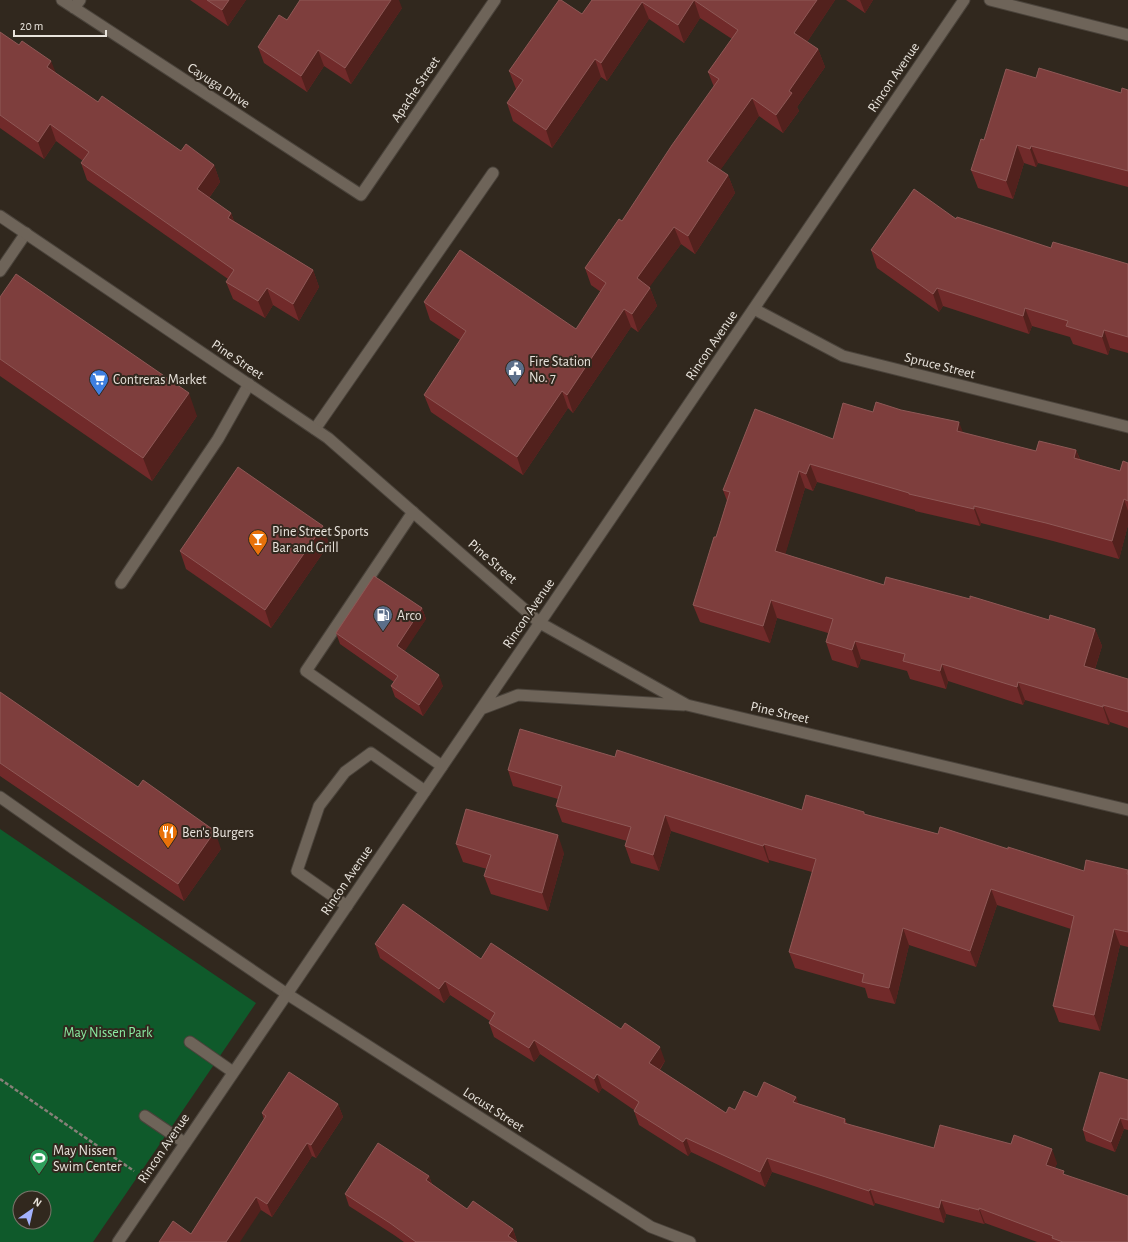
<svg xmlns="http://www.w3.org/2000/svg" width="1128" height="1242" font-family="'Alegreya Sans',sans-serif">
  <style>
    .green { fill: #0f5a2b; fill-rule: evenodd }
    .lines { fill: none; stroke-linecap: round; stroke-linejoin: round }
    .service-casing { stroke: #4a433b; stroke-width: 13 }
    .minor-casing { stroke: #4a433b; stroke-width: 13 }
    .tertiary-casing { stroke: #4a433b; stroke-width: 13 }
    .path { stroke: #878078; stroke-width: 2.5; stroke-dasharray: 4 2; stroke-linecap: butt }
    .service { stroke: #6e6459; stroke-width: 11 }
    .minor { stroke: #6e6459; stroke-width: 11 }
    .tertiary { stroke: #6e6459; stroke-width: 11 }
    .wall { fill: #712a2a }
    .shaded-wall { fill: #52211d }
    .building { fill: #7e3e3d; stroke: #8e5856 }
    .labels { text-anchor: middle; stroke-width: 4; stroke-linejoin: round; paint-order: stroke }
    .street-label { font-size: 14px; fill: #e8e3dc; stroke: #31281e }
    .poi-label { font-size: 14px; fill: #e8e3dc; stroke: #31281e; text-anchor: start }
    .park-label { font-size: 14px; fill: #8aeba1; stroke: #31281e }
  </style>
  <rect width="100%" height="100%" fill="#31281e"/>
  <path class="green" d="M0,829L256,1003L93,1242H0ZM20,1198H44V1222H20Z"/>
  <g class="lines">
    <g class="service-casing">
      <path id="service" d="M0,271L26,233
        M315,429L493,173
        M413,512L306,671L442,766
        M121,583L218,439L249,384
        M0,797L74,849L287,994
        M347,906L297,871L319,806L345,772L371,753L425,791
        M190,1042L233,1072
        M145,1116L185,1143"/>
    </g>
    <g class="minor-casing">
      <path id="minor" d="M62,0L361,195L495,0
        M990,0L1128,35
        M74,8L80,0
        M754,309L843,356L1128,427
        M287,994L651,1227L690,1242"/>
    </g>
    <g class="tertiary-casing">
      <path id="tertiary" d="M0,216L328,438L540,623L687,705L1128,810
        M481,709L518,695L684,705
        M118,1242L964,0"/>
    </g>
    <path class="path" d="M0,1079L134,1171"/>
    <use href="#service" class="service"/>
    <use href="#minor" class="minor"/>
    <use href="#tertiary" class="tertiary"/>
  </g>
  <path class="wall" d="M190,0H246L228,26Z
    M592,0H835L807,42L818,49L825,67L797,107L799,111L783,133L759,116L720,170L728,175L735,193L695,254L681,244L649,287L650,288L657,306L638,332L631,327L573,413L568,408L523,475L431,412L424,395L460,340L430,320L424,302L576,329L601,292L591,285L585,268L622,221L714,87L708,72L732,39L700,18L684,43L649,19L607,81L601,77L552,148L513,121L507,103L516,89L509,71L582,14Z
    M846,0H873L865,13Z
    M402,8L351,84L324,66L307,92L264,63L258,47L287,20Z
    M0,32L56,73L98,102L181,151L214,165L220,182L209,198L231,213L234,221L313,270L319,287L299,321L273,305L265,318L233,299L226,282L228,279L87,180L81,163L83,161L56,141L44,159L0,128Z
    M1036,78L1121,93L1128,90V187L1038,163L1036,167L1024,163L1013,199L978,188L971,170L984,140Z
    M956,219L1051,248L1128,264V353L1110,348L1108,355L1073,344L1070,337L1032,326L1029,334L943,306L939,312L877,268L871,250Z
    M0,297L197,416L152,481L0,376Z
    M873,412L963,433L1036,451L1076,450L1080,459L1120,471L1128,463V525L1119,559L1053,541L981,523L980,526L915,511V510L817,482L813,491L805,488L785,554L884,585L1049,620L1095,629L1102,646L1095,669L1128,679V728L1110,722L1109,725L1025,700L1023,705L948,681L946,689L910,679L907,671L861,659L858,668L832,660L826,642L828,633L777,618L770,643L700,622L693,605L716,537L727,501L723,490L833,439Z
    M323,526L329,544L271,628L186,569L180,551Z
    M422,608L426,619L404,651L443,686L423,716L395,697L391,686L394,682L340,644L336,633Z
    M0,692L221,849L184,901L0,776Z
    M615,757L802,810L865,815L938,834L1008,849L1084,871L1128,870V947L1120,945L1100,1031L1059,1022L1053,1006L1071,929L997,905L976,967L909,945L895,1004L868,998L865,988L795,968L789,952L812,872L769,860V863L671,831L659,871L631,863L625,846L627,841L562,822L556,806L558,799L513,786L508,770Z
    M456,844L564,853L548,911L491,894L484,876L487,869L463,862Z
    M375,944L481,959L665,1061L660,1070L726,1113L735,1110L757,1097H796L798,1104L845,1119L847,1124L934,1148L1057,1163L1055,1168L1065,1175L1128,1242H1037L985,1223L984,1224L946,1214L944,1223L875,1203L874,1206L772,1172L765,1187L691,1152L688,1156L639,1125L634,1111V1110L602,1088L599,1093L540,1054L534,1062L494,1037L489,1023L490,1021L450,995L444,1003L380,958Z
    M1128,1080V1130L1124,1129L1115,1152L1086,1141L1083,1130Z
    M338,1104L343,1117L316,1158L312,1156L272,1217L261,1210L191,1234L264,1120L262,1113Z
    M429,1176L432,1184L467,1209L513,1229L517,1241V1242H404L394,1235L349,1206L345,1194Z"/>
  <path class="shaded-wall" d="M229,0H246L228,26L222,10Z
    M391,0H399L402,8L351,84L345,68Z
    M694,0L700,18L684,43L678,25Z
    M817,0H835L801,51L794,33Z
    M860,0H873L865,13Z
    M642,2L649,19L607,81L601,63Z
    M818,49L825,67L797,107L799,111L783,133L776,115L789,91Z
    M318,50L324,66L307,92L301,76Z
    M595,59L601,77L552,148L546,130Z
    M51,61L58,78L47,67Z
    M752,98L759,116L714,179L707,161Z
    M50,124L56,141L44,159L38,142Z
    M1017,145L1024,163L1013,199L1006,181Z
    M1031,146L1038,163L1036,167L1030,149Z
    M214,165L220,182L203,206L197,189Z
    M728,175L735,193L695,254L688,236Z
    M231,213L237,230L228,218Z
    M674,227L681,244L643,296L637,278Z
    M313,270L319,287L299,321L293,304Z
    M267,288L273,305L265,318L258,301Z
    M650,288L657,306L638,332L632,314Z
    M937,288L943,306L939,312L933,294Z
    M1025,308L1032,326L1029,334L1023,316Z
    M624,309L631,327L573,413L567,395Z
    M1104,330L1110,348L1108,355L1102,337Z
    M562,391L568,408L523,475L517,457Z
    M189,393L197,416L152,481L143,458Z
    M959,422L966,440L957,431Z
    M1076,450L1083,468L1074,458Z
    M810,464L817,482L813,491L806,474Z
    M799,471L805,488L781,569L775,551Z
    M1124,499L1128,511V525L1119,559L1112,541Z
    M974,506L981,523L980,526L974,509Z
    M323,526L329,544L271,628L265,610Z
    M771,600L777,618L770,643L763,626Z
    M422,608L426,619L401,657L397,646Z
    M1095,629L1102,646L1090,684L1084,666Z
    M855,641L861,659L858,668L852,650Z
    M942,664L948,681L946,689L940,671Z
    M439,675L443,686L423,716L419,705Z
    M1018,682L1025,700L1023,705L1017,687Z
    M1103,705L1110,722L1109,725L1103,707Z
    M665,815L671,831L659,871L653,855Z
    M215,831L221,849L184,901L178,884Z
    M558,835L564,853L548,911L542,893Z
    M764,844L769,860V863L763,846Z
    M991,889L997,905L976,967L970,951Z
    M903,928L909,945L895,1004L889,988Z
    M1114,929L1120,945L1100,1031L1094,1015Z
    M445,981L450,995L444,1003L439,989Z
    M534,1040L540,1054L534,1062L529,1048Z
    M660,1047L665,1061L654,1077L649,1063Z
    M597,1074L602,1088L599,1093L594,1079Z
    M796,1097L801,1111L793,1102Z
    M338,1104L343,1117L316,1158L311,1145Z
    M1120,1118L1124,1129L1115,1152L1111,1142Z
    M686,1138L691,1152L688,1156L683,1142Z
    M307,1143L312,1156L272,1217L267,1204Z
    M1052,1149L1057,1163L1051,1179L1046,1165Z
    M767,1158L772,1172L765,1187L760,1172Z
    M429,1176L433,1188L426,1180Z
    M870,1189L875,1203L874,1206L869,1191Z
    M256,1197L261,1210L240,1242H226Z
    M941,1200L946,1214L944,1223L939,1208Z
    M979,1208L985,1223L984,1224L979,1210Z
    M513,1229L517,1241V1242L508,1236Z"/>
  <path class="building" d="M207,0H229L222,10Z
    M300,0H391L345,68L318,50L301,76L258,47L279,15L287,20Z
    M559,0H561L582,14L592,0H817L794,33L818,49L789,91L792,93L776,115L752,98L707,161L728,175L688,236L674,227L637,278L650,288L632,314L624,309L567,395L562,391L517,457L424,395L466,331L424,302L460,250L576,329L606,283L585,268L619,219L622,221L672,145L719,79L708,72L738,30L694,0L678,25L642,2L601,63L595,59L546,130L507,103L523,80L509,71Z
    M0,32L19,45L22,41L51,61L47,67L98,102L102,96L181,151L186,144L214,165L197,189L231,213L228,218L313,270L293,304L267,288L258,301L226,282L234,270L81,163L89,152L50,124L38,142L0,115Z
    M1039,68L1121,93L1122,88L1128,90V171L1031,146L1030,149L1017,145L1006,181L971,170L981,139L984,140L1006,69L1036,78Z
    M914,189L956,219L957,217L1051,248L1053,242L1128,264V337L1104,330L1102,337L1066,326L1068,321L1025,308L1023,316L937,288L933,294L871,250Z
    M16,274L189,393L143,458L0,359V297Z
    M876,402L901,410L959,422L957,431L1036,451L1039,441L1076,450L1074,458L1120,471L1123,461L1128,463V501L1124,499L1112,541L1046,523L974,506V509L909,494V493L810,464L806,474L799,471L775,551L884,585L886,577L970,599V596L1049,620L1050,615L1095,629L1084,666L1128,679V712L1103,705V707L1018,682L1017,687L942,664L940,671L903,661L905,654L855,641L852,650L826,642L833,619L771,600L763,626L693,605L714,537H716L730,492L723,490L755,409L833,439L843,403L873,412Z
    M238,467L323,526L265,610L180,551Z
    M374,576L422,608L397,646L439,675L419,705L391,686L398,676L336,633Z
    M0,692L138,787L143,780L215,831L178,884L0,763Z
    M520,729L615,757L617,750L802,810L806,795L864,812V814L938,834L940,827L1008,849V847L1084,871L1086,860L1128,870L1127,874H1128V932L1114,929L1094,1015L1053,1006L1074,916L991,889L970,951L903,928L889,988L862,982L864,974L789,952L816,859L764,844L763,846L665,815L653,855L625,846L631,827L556,806L562,786L508,770Z
    M466,809L558,835L542,893L484,876L491,855L456,844Z
    M403,904L481,959L491,943L621,1029L625,1023L660,1047L649,1063L726,1113L729,1107L735,1110L744,1091L757,1097L764,1082L796,1097L793,1102L845,1119L844,1123L934,1148L940,1125L1011,1144L1014,1135L1052,1149L1046,1165L1064,1171L1063,1174L1128,1196V1242H1063L1052,1238L1053,1236L979,1208V1210L941,1200L939,1208L870,1189L869,1191L767,1158L760,1172L686,1138L683,1142L634,1111L639,1102L597,1074L594,1079L534,1040L529,1048L489,1023L495,1013L445,981L439,989L375,944Z
    M289,1072L338,1104L311,1145L307,1143L267,1204L256,1197L226,1242H159L173,1221L191,1234L266,1116L262,1113Z
    M1100,1072L1128,1080V1120L1120,1118L1111,1142L1083,1130Z
    M378,1143L429,1176L426,1180L467,1209L473,1201L513,1229L508,1236L517,1242H416L390,1223L345,1194Z"/>
  <defs>
    <g id="civic-pin" transform="scale(1)"><path d="M0 17L-7.5 6A9.5 9.5 0 1 1 7.5 6Z" fill="#5c6f8a" stroke="#31281e"/><path d="M-.6-6.5H3V-4.5H.6V-3L4-1V1h2V6H-6V1h2V-1L-.6-3ZM-1.2 2.5V6h2.4V2.5Z" fill="#fff"/></g>
    <g id="supermarket-pin" transform="scale(1)"><path d="M0 17L-7.5 6A9.5 9.5 0 1 1 7.5 6Z" fill="#3f7fe0" stroke="#31281e"/><path d="M-6-5.5h2.5l.6 2H6L4.5 2H-2.5L-4.4-4H-6ZM-1.5 3.2a1.3 1.3 0 1 0 .1 0ZM3 3.2a1.3 1.3 0 1 0 .1 0Z" fill="#fff"/></g>
    <g id="bar-pin" transform="scale(1)"><path d="M0 17L-7.5 6A9.5 9.5 0 1 1 7.5 6Z" fill="#e8710a" stroke="#31281e"/><path d="M-6-5H6L.8 .8V4.5H3.5V6h-7V4.5H-.8V.8Z" fill="#fff"/></g>
    <g id="fuel-pin" transform="scale(1)"><path d="M0 17L-7.5 6A9.5 9.5 0 1 1 7.5 6Z" fill="#5c6f8a" stroke="#31281e"/><path d="M-5.5-6h7V0h2V4h1.3V-2.5L3-4.5l.8-.8L6-3V5H2.5V1h-1V6h-7ZM-4.2-4.7v3.2H.2V-4.7Z" fill="#fff"/></g>
    <g id="restaurant-pin" transform="scale(1)"><path d="M0 17L-7.5 6A9.5 9.5 0 1 1 7.5 6Z" fill="#e8710a" stroke="#31281e"/><path d="M-5-6h1v4h1v-4h1v4h1v-4h1v5L-1.5 .5V6h-2V.5L-5-1ZM5-6V6H3V1.5H1.5Q1.5-4 5-6Z" fill="#fff"/></g>
    <g id="stadium-pin" transform="scale(1)"><path d="M0 17L-7.5 6A9.5 9.5 0 1 1 7.5 6Z" fill="#2e9e5b" stroke="#31281e"/><path d="M0-5a6.5 5 0 1 0 0 10a6.5 5 0 1 0 0-10ZM-3.5-1.8h7v3.6h-7Z" fill="#fff"/></g>
  </defs>
  <g fill-rule="evenodd">
    <use href="#civic-pin" x="515" y="369"/>
    <use href="#supermarket-pin" x="99" y="379"/>
    <use href="#bar-pin" x="258" y="539"/>
    <use href="#fuel-pin" x="383" y="615"/>
    <use href="#restaurant-pin" x="168" y="832"/>
    <use href="#stadium-pin" x="39" y="1158"/>
  </g>
  <g class="labels">
    <g class="street-label">
      <text transform="translate(893 77) rotate(-56)" y="5">Rincon Avenue</text>
      <text transform="translate(219 85) rotate(33)" y="5">Cayuga Drive</text>
      <text transform="translate(415 89) rotate(-56)" y="5">Apache Street</text>
      <text transform="translate(711 345) rotate(-56)" y="5">Rincon Avenue</text>
      <text transform="translate(238 359) rotate(34)" y="5">Pine Street</text>
      <text transform="translate(940 365) rotate(14)" y="5">Spruce Street</text>
      <text transform="translate(493 561) rotate(41)" y="5">Pine Street</text>
      <text transform="translate(528 613) rotate(-56)" y="5">Rincon Avenue</text>
      <text transform="translate(780 712) rotate(13)" y="5">Pine Street</text>
      <text transform="translate(346 880) rotate(-56)" y="5">Rincon Avenue</text>
      <text transform="translate(494 1109) rotate(33)" y="5">Locust Street</text>
      <text transform="translate(163 1148) rotate(-56)" y="5">Rincon Avenue</text>
    </g>
    <g class="poi-label">
      <text x="529" y="366">Fire Station<tspan x="529" dy="16">No. 7</tspan></text>
      <text x="113" y="384">Contreras Market</text>
      <text x="272" y="536">Pine Street Sports<tspan x="272" dy="16">Bar and Grill</tspan></text>
      <text x="397" y="620">Arco</text>
      <text x="182" y="837">Ben's Burgers</text>
      <text x="53" y="1155">May Nissen<tspan x="53" dy="16">Swim Center</tspan></text>
    </g>
    <g class="park-label">
      <text x="108" y="1037">May Nissen Park</text>
    </g>
  </g>
  <g transform="translate(32 1210) rotate(34)"><circle r="19" fill="#31281e" stroke="#7a736a"/>
  <path d="M0-3L7 15L0 10L-7 15Z" fill="#a3b2fd"/>
  <text y="-6" font-size="11" font-weight="bold" text-anchor="middle" fill="#e8e3dc">N</text>
  </g>
  <path d="M14 30v6h92v-6" fill="none" stroke="#e8e3dc" stroke-width="2"/>
  <text x="20" y="30" font-size="12" fill="#e8e3dc" stroke="#31281e" stroke-width="3" paint-order="stroke">20 m</text>
</svg>
